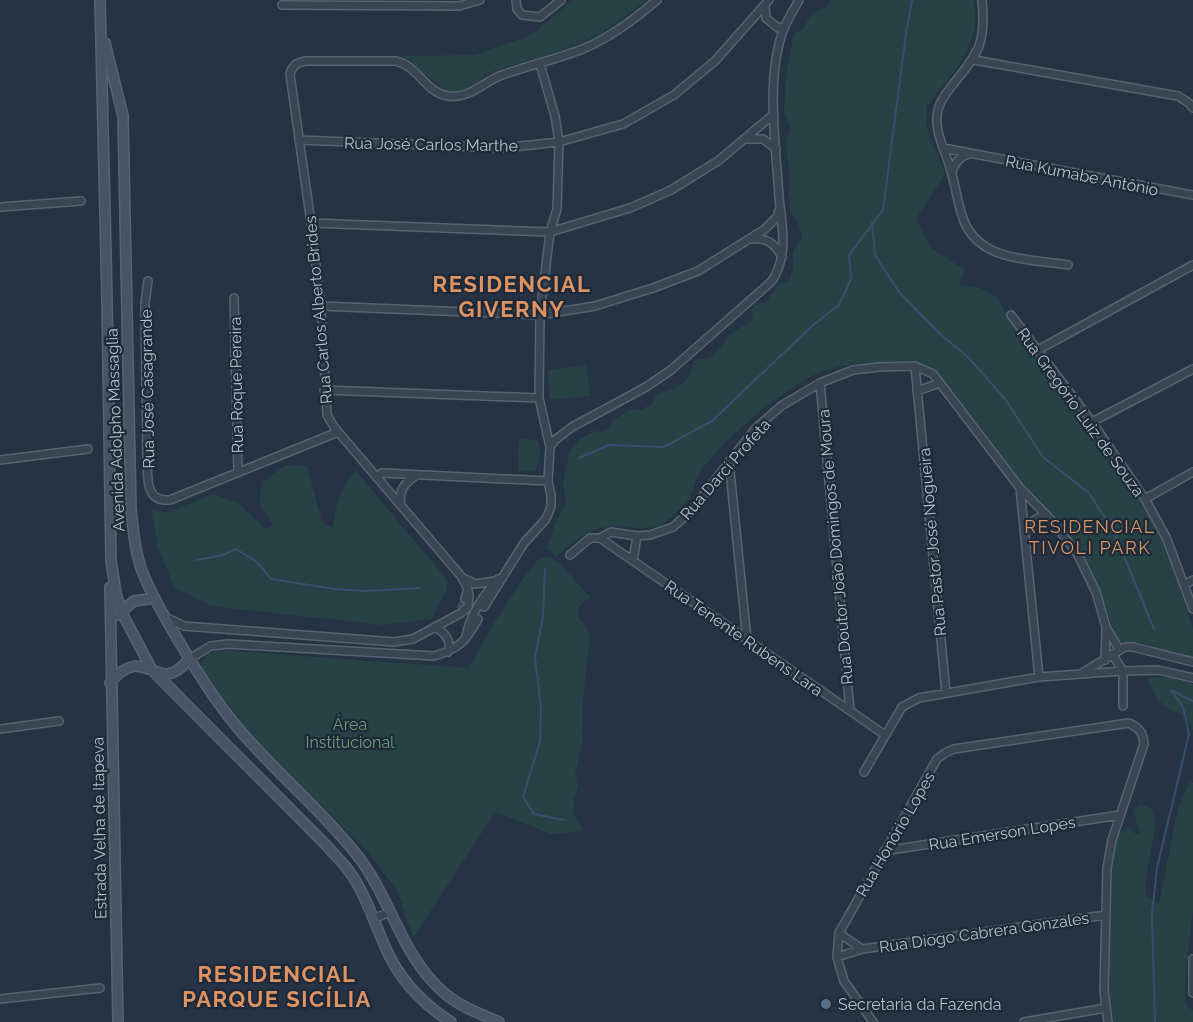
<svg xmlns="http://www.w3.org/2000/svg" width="1193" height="1022" font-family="Raleway,sans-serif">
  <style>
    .green { fill: #274245 }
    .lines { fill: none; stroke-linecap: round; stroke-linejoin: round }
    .stream { stroke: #384f6c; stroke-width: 2 }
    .minor-tunnel { stroke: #3b4859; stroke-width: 7; stroke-dasharray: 7 3.5; stroke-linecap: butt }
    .minor-casing { stroke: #586371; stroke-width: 10 }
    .secondary-casing { stroke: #586371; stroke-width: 12 }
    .minor { stroke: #394553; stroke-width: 7 }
    .secondary { stroke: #475466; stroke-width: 9 }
    .service-dot { fill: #5c6f8a; stroke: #1e2a39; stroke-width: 2 }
    .labels { text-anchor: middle; stroke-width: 4.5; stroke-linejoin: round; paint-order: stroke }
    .street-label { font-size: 16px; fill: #b7c0cd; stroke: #1e2a39 }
    .park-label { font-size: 16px; fill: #6c9f76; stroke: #1e2a39 }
    .poi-label { font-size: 16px; fill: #b7c0cd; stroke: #1e2a39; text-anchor: start }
    .neighbourhood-label { font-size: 18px; letter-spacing: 1.5px; fill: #dd9362; stroke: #1e2a39 }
    .district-label { font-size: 22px; font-weight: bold; letter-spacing: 1.5px; fill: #dd9362; stroke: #1e2a39 }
  </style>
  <rect width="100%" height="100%" fill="#253344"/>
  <path class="green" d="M573,0H648L598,35L554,53L502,68L485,75L473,87L459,91H446L403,56L475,55L531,35Z
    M831,0H973C985,43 950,76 926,107L927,129L945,174L916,219L930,247L965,270L959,285L980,288L998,298L1009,319L1106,454L1137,493L1164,539L1193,629V658L1190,659L1141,643L1117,641C1107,611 1097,579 1080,552C1064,526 1041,506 1022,482C992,445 966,405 934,370C917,360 901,361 881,362C863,363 845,364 827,370C793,380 731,433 709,461C705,465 700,471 698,476C694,482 694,491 690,497C684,508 674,516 664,522C645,535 626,523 606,527C586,530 571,544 556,557L547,548L555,524L566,503L563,482L570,450L580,439L595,431L603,432L610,427L613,421L629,410H641L653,403L656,395C665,392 680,387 687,379C698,365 684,360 710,358L727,340L728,335C737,331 742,325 751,322L753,316L751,310L754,305L766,302L778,285L789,282L793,268V251L802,239L798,222L789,209V170L786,142L790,129L784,110L787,70L793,35L803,29L812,13L824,9Z
    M586,365L591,396L550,400L548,370Z
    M519,439L538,440C540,451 542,460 535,470L518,471Z
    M286,465L307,466L322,522L333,528C337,503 337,491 356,471L448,581L446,590L432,619L383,625L211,606L174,587L158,547L151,508L166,513L213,494L238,503L266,529L273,525L260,504L261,482Z
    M549,556L560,564L591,598L585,600L578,608L579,618L585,624L590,637L582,708L583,738L575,775L578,786L573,803L575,807L573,814L584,831L551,834L499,813H493L492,817L413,938L398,892L369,853L252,737L224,705L201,671L202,661L207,655L219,650L469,668L494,623L522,580L538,560Z
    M1168,677L1193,684V730L1182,714C1163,708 1153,698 1148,678Z
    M1190,782L1193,783V910L1187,962L1185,1004L1193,1011V1022H1111C1105,963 1104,892 1117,834L1127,827L1134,833L1140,834L1133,809L1141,804L1152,809L1156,825L1148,864L1145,896L1159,904L1178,808Z"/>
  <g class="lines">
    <path class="stream" d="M872,222L875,255L900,293L939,333L969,358L1005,399L1043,457L1089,493L1114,532L1154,629
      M579,458L609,445L664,447L712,421L812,326L839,305L851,279L849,255L883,210L906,34L912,0
      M196,560L220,556L236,549L257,562L271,579L335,589L366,591L420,588
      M545,569L543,617L535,657L541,707L540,741L523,797L534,814L564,820
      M1173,691L1193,701
      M1155,1022L1152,913L1157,868L1189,734L1183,707L1171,690"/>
    <path class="minor-tunnel" d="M459,609L465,599"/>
    <g class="minor-casing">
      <path id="minor" d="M516,0L517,9L522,15L540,17L561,0
        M982,0C986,41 980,52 954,83C948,91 940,100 938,110C933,129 945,150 950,168C956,185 957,204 964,221C980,262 1032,259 1068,265
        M282,5L459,6L480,0
        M765,6L766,18L778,28L784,27
        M974,60L1178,96L1189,103L1193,108
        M748,139H763L776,149
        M299,140L502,148L559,142L623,124L674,95L715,61L769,0
        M943,148L1193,195
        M952,173C954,163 959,157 969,154
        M0,207L81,201
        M311,223L550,232L630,208L671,190L718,161L774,114
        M751,239C767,237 775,244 782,257
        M148,281L145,303L147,461C148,479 145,502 170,500L338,432
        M234,298L238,473
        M321,306L540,315L595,306L653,288L698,271L765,229L777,217L780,207
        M1011,315L1092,422L1145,499L1166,537L1193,609
        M1038,350L1193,265
        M915,366L946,693
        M820,383L850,710
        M324,390L539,398
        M917,391L940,383
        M1092,422L1193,369
        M550,447L555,440L572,427L646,387L671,370L772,281C789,254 782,226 779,197C776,144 765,78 784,28C788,19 794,9 799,0
        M0,460L88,449
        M729,461L747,640
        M377,478L382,473L548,481
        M1020,488L1039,677
        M1145,499L1193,472
        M401,505C398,492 404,483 415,476
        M1024,526L1045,514
        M600,538L885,735
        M570,555L590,538H600L611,532L637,536L650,535L673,527L690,512L755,429L781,406L820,383L853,370L879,367L915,366L933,374L1020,488L1054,523L1078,555L1096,592L1106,627L1119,649
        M633,561L637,536
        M463,578L475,584L495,581
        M1184,585L1193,580
        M465,599L468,589L461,576L334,427L327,415L321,306L311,223L290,74C292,66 297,62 306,61H396C418,66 426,93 448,96C470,99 483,82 502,75C530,65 558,59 585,48C611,37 636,18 657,0
        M484,607L524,543L546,519L551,507V495L548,481L550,447L539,398L540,315L550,232L557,209L559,142L555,116L540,64
        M165,617L184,626L394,642L413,639L461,613L468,607L469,594
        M435,627C445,633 452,640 448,652
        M466,636C471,613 483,596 498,579
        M1112,654L1123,671V706
        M189,659L211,646L228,644L434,656C459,649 466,641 478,619
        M1105,660L1106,630
        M1082,673L1125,647H1133L1193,662
        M0,729L59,721
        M864,772L902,707L919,698L1039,677L1123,671L1158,670L1193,678
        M884,851L1120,815
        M373,919L390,912
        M839,933L862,949
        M837,957L862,949L1106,915
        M1193,959V993
        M0,999L100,988
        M873,1022L844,981L837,957L839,933L937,759L945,753L954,749L1129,723C1139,728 1143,732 1144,744L1112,840L1107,868L1104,991L1108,1022
        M1024,1022L1106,1008"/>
    </g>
    <g class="secondary-casing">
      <path id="secondary" d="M100,0L107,299L111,561L116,593L121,611L152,670L327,846C334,854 342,862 349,871C368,897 376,930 391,959C404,984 427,1007 451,1022
        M105,43L123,116L131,509C133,530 135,551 142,571C152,596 166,620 180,643C202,680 224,715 254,746C288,783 326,816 357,855C391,898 401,955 443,992C459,1006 480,1014 499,1022
        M110,587L118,1022
        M117,615L134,601L155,598
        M110,683C146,639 157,700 189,659"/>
    </g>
    <use href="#minor" class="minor"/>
    <use href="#secondary" class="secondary"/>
  </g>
  <circle class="service-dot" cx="826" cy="1004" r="6"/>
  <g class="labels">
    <g class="street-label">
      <text transform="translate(431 144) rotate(1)" y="6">Rua José Carlos Marthe</text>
      <text transform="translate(1082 175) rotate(11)" y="6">Rua Kumabe Antônio</text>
      <text transform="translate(318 310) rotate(-95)" y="6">Rua Carlos Alberto Brides</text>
      <text transform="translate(236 385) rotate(-91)" y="6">Rua Roque Pereira</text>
      <text transform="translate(147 389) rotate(-91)" y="6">Rua José Casagrande</text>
      <text transform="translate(1081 412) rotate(54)" y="6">Rua Gregório Luiz de Souza</text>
      <text transform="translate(115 430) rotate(-92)" y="6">Avenida Adolpho Massaglia</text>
      <text transform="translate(725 469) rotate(-49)" y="6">Rua Darci Profeta</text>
      <text transform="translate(932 542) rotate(-95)" y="6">Rua Pastor José Nogueira</text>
      <text transform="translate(835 547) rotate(-95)" y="6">Rua Doutor João Domingos de Moura</text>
      <text transform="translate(744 638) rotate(35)" y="6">Rua Tenente Rubens Lara</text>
      <text transform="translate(99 828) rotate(-91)" y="6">Estrada Velha de Itapeva</text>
      <text transform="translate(1002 833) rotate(-9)" y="6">Rua Emerson Lopes</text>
      <text transform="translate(895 834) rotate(-60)" y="6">Rua Honório Lopes</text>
      <text transform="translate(984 932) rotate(-8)" y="6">Rua Diogo Cabrera Gonzales</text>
    </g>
    <g class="park-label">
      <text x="350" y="730">Área<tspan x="350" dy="18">Institucional</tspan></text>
    </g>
    <g class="poi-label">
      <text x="838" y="1010">Secretaria da Fazenda</text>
    </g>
    <g class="neighbourhood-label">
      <text x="1090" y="533">RESIDENCIAL<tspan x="1090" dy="21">TIVOLI PARK</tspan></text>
    </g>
    <g class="district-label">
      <text x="512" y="292">RESIDENCIAL<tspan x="512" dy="25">GIVERNY</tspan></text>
      <text x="277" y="982">RESIDENCIAL<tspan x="277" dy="25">PARQUE SICÍLIA</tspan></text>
    </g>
  </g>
</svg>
